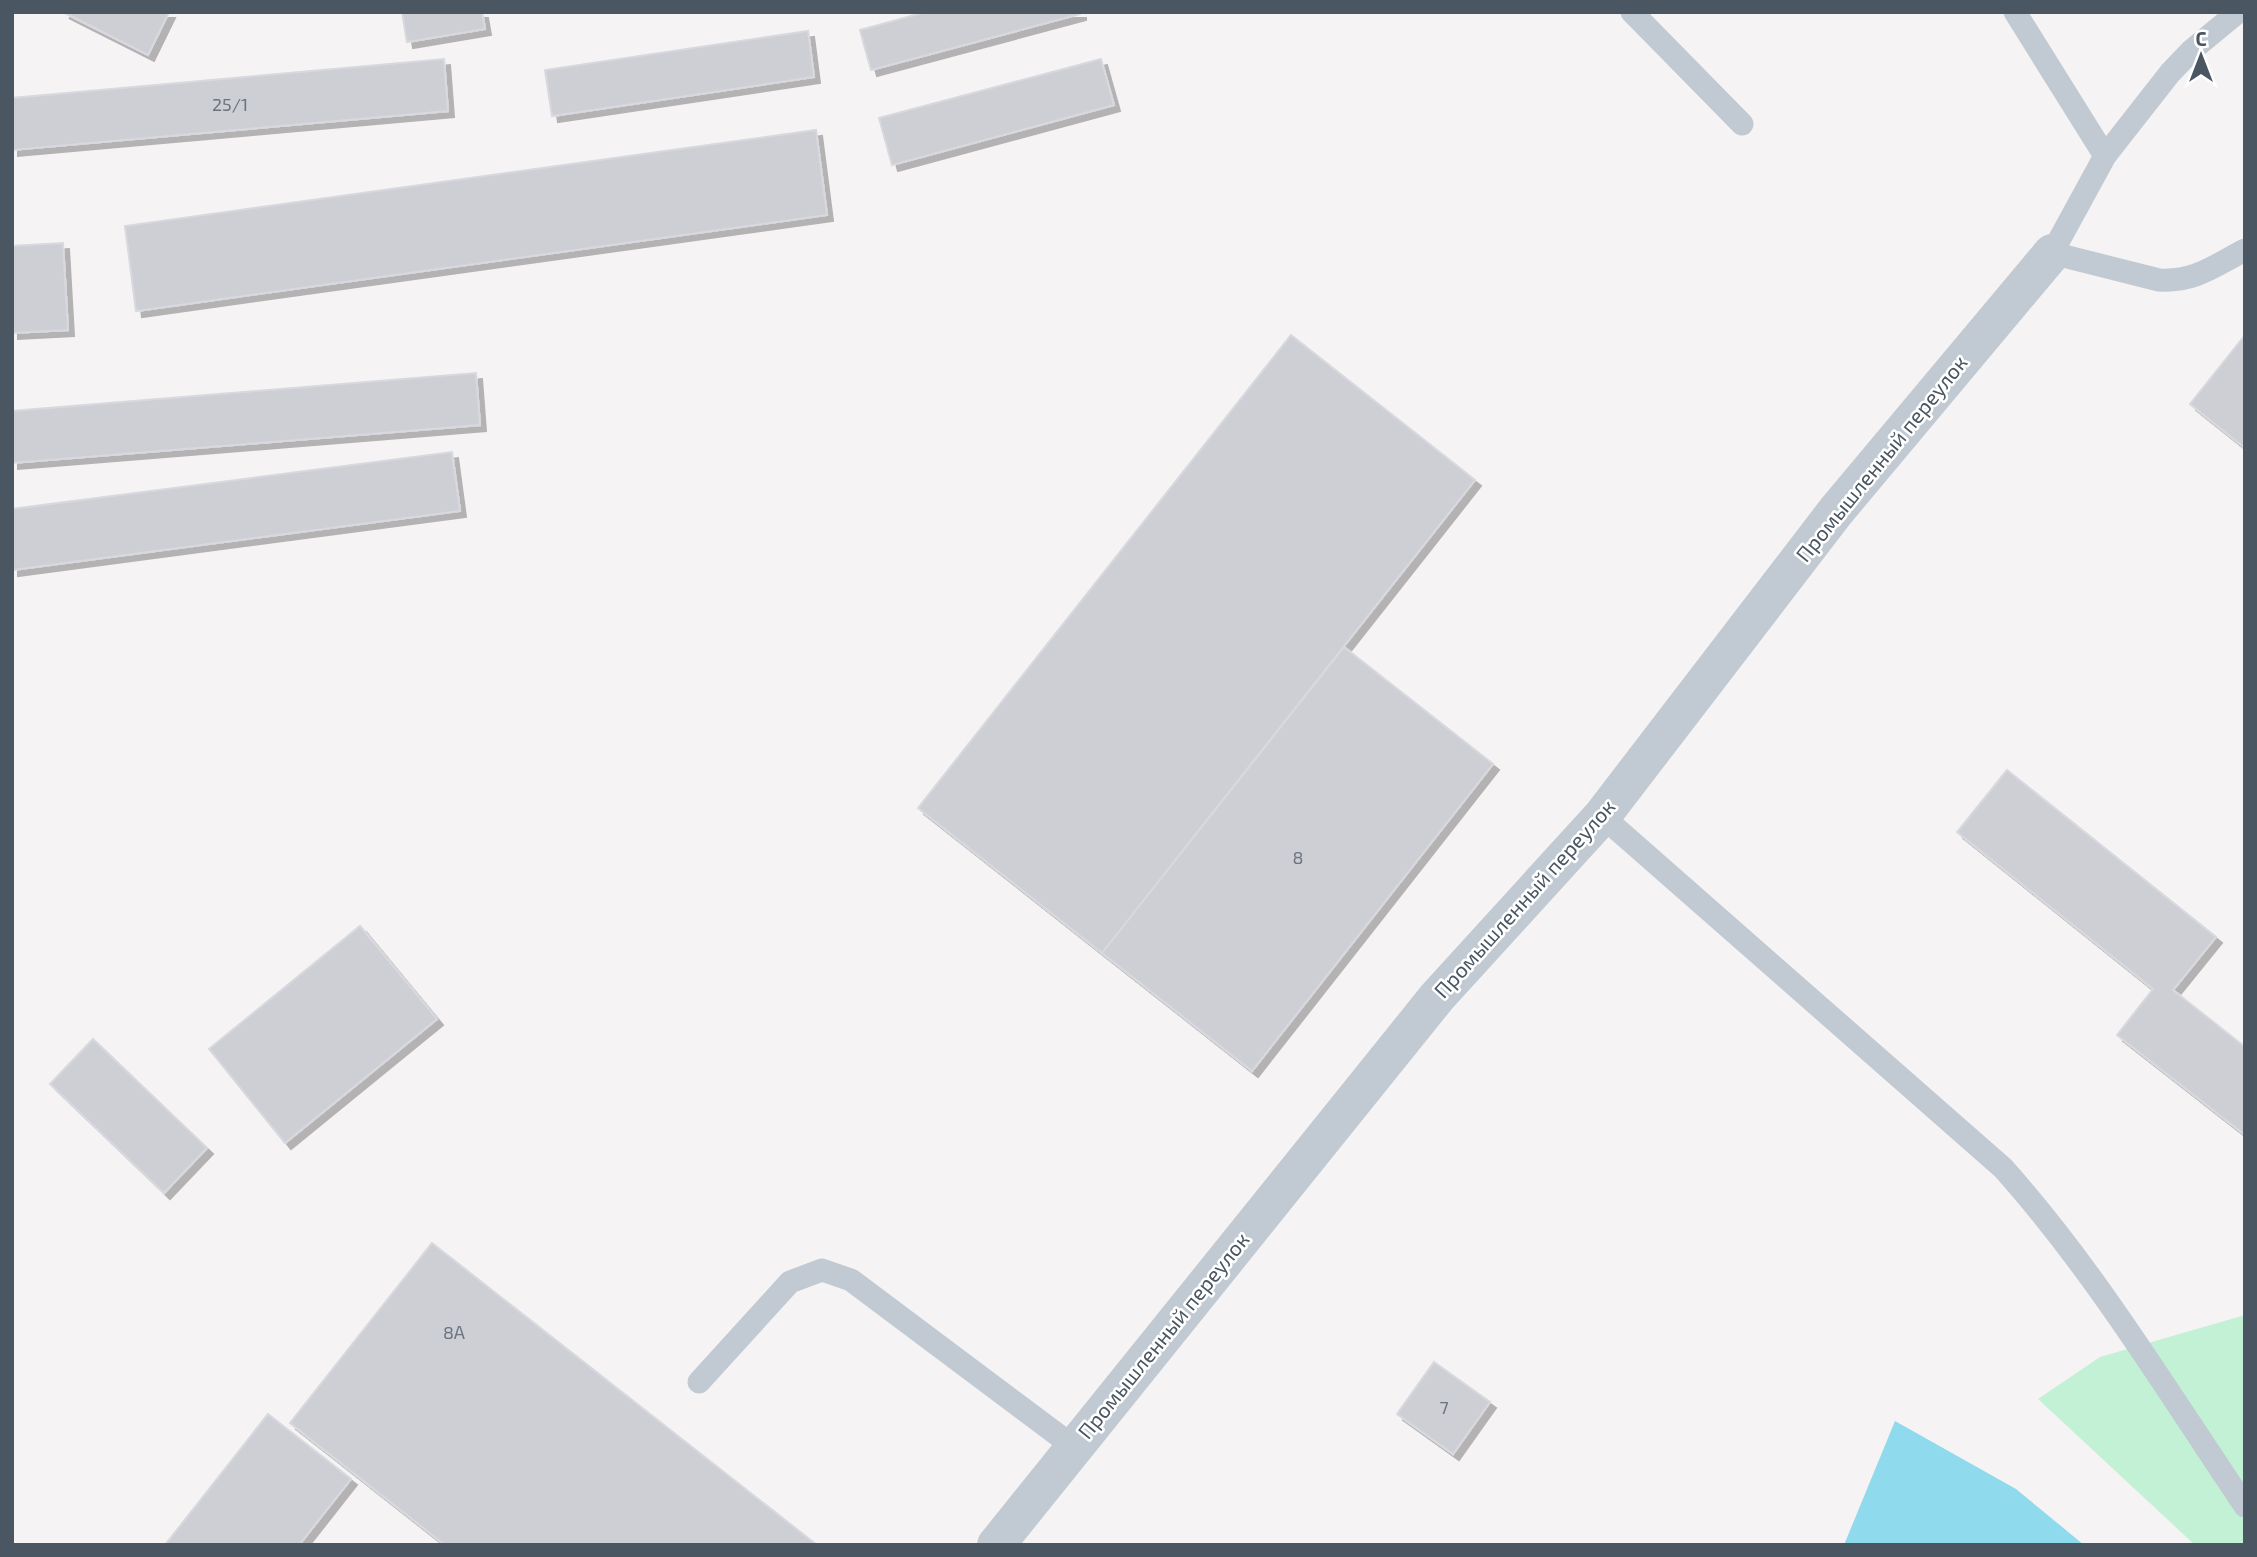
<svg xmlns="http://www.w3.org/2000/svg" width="2257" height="1557" font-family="'Exo 2',sans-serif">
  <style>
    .green { fill: #c3f1d5 }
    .water { fill: #90daee }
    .building { fill: #cdcfd5; stroke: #d7d9de; stroke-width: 2; filter: url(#shadow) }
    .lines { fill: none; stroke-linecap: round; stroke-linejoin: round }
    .lane { stroke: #c1cad2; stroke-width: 23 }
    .street { stroke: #c1cad2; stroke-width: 38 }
    .labels { text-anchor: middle; stroke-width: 5; stroke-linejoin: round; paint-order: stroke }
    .number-label { font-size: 18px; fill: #6b747e }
    .street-label { font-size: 21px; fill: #4a5661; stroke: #fff }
  </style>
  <defs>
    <filter id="shadow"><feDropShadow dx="6" dy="6" stdDeviation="0" flood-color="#0004"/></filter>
  </defs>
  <rect width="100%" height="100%" fill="#f5f3f3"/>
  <path class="green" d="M2245,1315V1545H2195L2038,1399L2100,1357Z"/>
  <path class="water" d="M1895,1421L2016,1489L2084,1545H1844Z"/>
  <path class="building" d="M63,12H169L148,55Z
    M402,12H482L485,29L407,42Z
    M926,12H1080V14L871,70L860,30Z
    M808,31L814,77L552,116L545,70Z
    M444,59L448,111L12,150V98Z
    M1101,59L1114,105L892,165L879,118Z
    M816,130L827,215L136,311L125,226Z
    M63,243L68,330L12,333V246Z
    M1291,335L1475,480L1102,953L918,808Z
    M2245,335V448L2190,404Z
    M476,373L480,425L12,463V411Z
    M452,452L460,511L12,570V509Z
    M1344,647L1493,764L1252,1071L1102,953Z
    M2007,770L2216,937L2173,990L2245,1047V1135L2117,1035L2153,989L1957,832Z
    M360,926L437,1019L285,1143L209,1049Z
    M93,1039L207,1148L164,1193L50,1084Z
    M432,1243L817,1545H445L290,1423Z
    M1434,1362L1490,1402L1453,1454L1397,1414Z
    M268,1414L351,1479L299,1545H165Z"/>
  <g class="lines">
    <path class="lane" d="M1632,12L1742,124
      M2015,12L2105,156L2052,253L2159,280C2195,282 2214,266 2245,250
      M2105,156L2170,73L2192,50L2238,12
      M1602,816L2003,1168C2095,1271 2168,1392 2245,1506
      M699,1382L790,1282L822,1270L851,1280L1074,1447"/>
    <path class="street" d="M996,1545L1437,997L1602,816L1836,511L2052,253"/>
  </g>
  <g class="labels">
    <g class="number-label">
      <text x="230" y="111">25/1</text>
      <text x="1298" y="864">8</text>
      <text x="454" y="1339">8А</text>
      <text x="1444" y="1414">7</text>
    </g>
    <g class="street-label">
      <text transform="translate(1882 459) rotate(-51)" y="7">Промышленный переулок</text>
      <text transform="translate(1525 899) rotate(-48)" y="7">Промышленный переулок</text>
      <text transform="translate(1164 1336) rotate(-51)" y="7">Промышленный переулок</text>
    </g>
  </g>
  <rect width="2257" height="1557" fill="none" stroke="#4a5661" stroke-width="28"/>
  <g transform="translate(2201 56)" stroke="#ffffff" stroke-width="5" paint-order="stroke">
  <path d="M0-5L12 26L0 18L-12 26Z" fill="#4a5661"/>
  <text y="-10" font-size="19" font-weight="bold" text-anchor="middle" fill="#4a5661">С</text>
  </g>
</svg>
